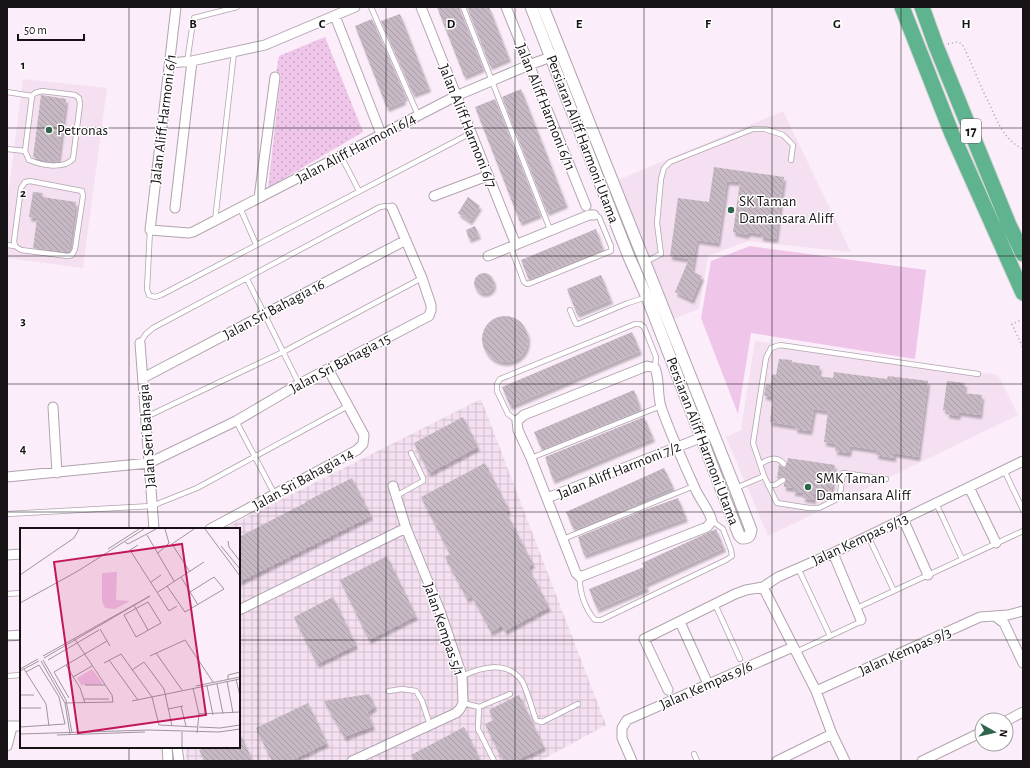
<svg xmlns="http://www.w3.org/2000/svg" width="1030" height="768" font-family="'Alegreya Sans',sans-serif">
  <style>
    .built { fill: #f4e0f1 }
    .industrial { fill: url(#industrial-grid) }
    .grass { fill: url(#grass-dots) }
    .garden { fill: #efc5e9 }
    .building { fill: url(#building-back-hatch); filter: url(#shadow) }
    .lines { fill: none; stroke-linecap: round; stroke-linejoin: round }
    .service-casing { stroke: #b1a4af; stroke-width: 6 }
    .minor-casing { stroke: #b1a4af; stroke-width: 11 }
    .tertiary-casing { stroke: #b1a4af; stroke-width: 13 }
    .trunk-casing { stroke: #d5d4d5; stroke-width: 17 }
    .path { stroke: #aa9fa8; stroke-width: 1.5; stroke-dasharray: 1 3; stroke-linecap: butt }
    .service { stroke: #fff; stroke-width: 4.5 }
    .minor { stroke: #fff; stroke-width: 9 }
    .tertiary { stroke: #fff; stroke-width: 11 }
    .trunk { stroke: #60b38f; stroke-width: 15 }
    .grid { fill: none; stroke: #171216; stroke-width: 1; stroke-opacity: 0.55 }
    .poi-dot { fill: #2e654b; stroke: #fff; stroke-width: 1.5 }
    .labels { text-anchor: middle; stroke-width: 3; stroke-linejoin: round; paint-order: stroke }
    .shield { fill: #fff; stroke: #5d595c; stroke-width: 1 }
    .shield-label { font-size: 14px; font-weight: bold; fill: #171216 }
    .street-label { font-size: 15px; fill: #171216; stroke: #fff }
    .poi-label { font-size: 15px; fill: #171216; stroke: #fff; text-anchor: start }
    .inset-road { fill: none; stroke: #a0959e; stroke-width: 1 }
    .view { fill: #c2185b; fill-opacity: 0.15; stroke: #c2185b; stroke-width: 2 }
    .inset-edge { fill: none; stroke: #171216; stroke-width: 2 }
    .grid-label { font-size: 13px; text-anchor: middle; font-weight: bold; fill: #171216; stroke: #fff; stroke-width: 3; stroke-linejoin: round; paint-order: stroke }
  </style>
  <defs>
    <pattern id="industrial-grid" width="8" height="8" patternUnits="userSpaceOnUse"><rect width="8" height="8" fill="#f4e0f1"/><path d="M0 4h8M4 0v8" fill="none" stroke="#d0bfce"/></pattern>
    <pattern id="grass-dots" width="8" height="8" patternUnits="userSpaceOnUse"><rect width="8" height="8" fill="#efc5e9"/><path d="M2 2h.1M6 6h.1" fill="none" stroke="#cca8c7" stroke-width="1.8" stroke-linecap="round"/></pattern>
    <pattern id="building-back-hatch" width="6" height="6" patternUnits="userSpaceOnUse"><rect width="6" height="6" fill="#c6b9c4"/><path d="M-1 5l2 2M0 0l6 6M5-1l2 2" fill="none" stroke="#a99ea8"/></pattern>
    <filter id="shadow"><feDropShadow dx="2" dy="4" stdDeviation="1" flood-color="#0004"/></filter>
  </defs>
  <rect width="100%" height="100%" fill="#fbedf9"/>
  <path class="built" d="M23,79L107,88L83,268L7,258V204Z
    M783,111L851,252L748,241L708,256L699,309L673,319L618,180Z
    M755,341L998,375L1018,415L768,536L726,437L741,430Z"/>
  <path class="industrial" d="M481,399L606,725L540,761H186L185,747H239V529H223Z"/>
  <path class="grass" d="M325,37L363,132L268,188L281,74L276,73L279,56Z"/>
  <path class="garden" d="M750,246L926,270L915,359L751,333L738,414L701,318L711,261Z"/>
  <path class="building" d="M437,7H459L483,68L464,76Z
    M467,7H489L509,58L490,66Z
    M400,14L429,88L413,94L381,21Z
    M372,19L406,97L403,98L404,101L387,108L355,26Z
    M521,89L566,204L547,212L502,97Z
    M41,95L66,99L58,162L46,161L33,157Z
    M495,99L540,214L520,222L475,107Z
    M714,167L784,177L776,239L761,237V234L748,232L747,235L733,232L740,182L727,181L718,243L697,240L692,271L702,276L692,300L675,292L689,259L670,256L678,198L709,202Z
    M33,192L43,193L42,197L76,202L69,252L33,248L37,218L29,217Z
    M468,197L480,206L470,221L458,213Z
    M475,226L479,235L469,239L466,230Z
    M596,229L603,249L529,280L521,260Z
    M474 283a10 10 0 1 1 20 0a10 10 0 1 1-20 0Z
    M601,275L611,300L577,314L567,289Z
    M482 339a23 23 0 1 1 46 0a23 23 0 1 1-46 0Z
    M632,332L640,351L510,406L502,387Z
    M779,359L792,360V362L820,366L818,376L833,378L834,372L887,379L888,376L928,381L918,457L894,453V458L876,455L877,450L850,446L849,453L835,451L836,444L824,442L828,411L814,409L810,431L795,429L796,426L770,422L773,397L764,396L766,384L771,385L772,374L776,375Z
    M947,381L965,383L964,393L982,395L980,415L959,412L958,416L947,414V410H943Z
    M634,390L641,410L542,450L534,432Z
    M463,417L478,447L429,473L414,443Z
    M644,417L653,438L553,480L545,457Z
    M788,458L835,465L831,494H814V500L803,498L804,493L793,492L794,488L784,487V484L786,481V478L782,476L777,479L779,464L783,467H786Z
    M485,463L509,510L506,512L533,564L528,567L549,607L505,631L502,626L491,632L472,596L467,599L445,557L450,554L421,497Z
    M664,468L673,487L635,503L636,505L574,530L566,512Z
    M352,478L371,516L239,582V537L305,503V502Z
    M678,498L686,518L584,555L578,537L639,512Z
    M716,529L724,548L645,584L647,588L597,609L589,589L644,567L642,563Z
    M387,556L416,616L369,640L340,580Z
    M333,597L356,645L317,664L294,617Z
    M369,694L375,707L367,712L373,726L344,737L324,701Z
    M519,695L544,747L515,761H503L485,724L494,720L489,710Z
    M308,703L327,743L290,761H272L256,728Z
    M464,727L481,761H414L411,755Z
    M239,732L253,761H205L199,750L205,747H239Z"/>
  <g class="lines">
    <g class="service-casing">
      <path id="service" d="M371,7L418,115
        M463,7L551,232
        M187,62L193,22L194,18L237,7
        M42,91L75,95L79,98L80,104L73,159C63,170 41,165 29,160L25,151L32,96L35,93Z
        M7,92L32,96
        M7,149L25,151
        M341,156L359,191
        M30,181L82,191L83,196L75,249L72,255L68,256L21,250L15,246L14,241L21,188L25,182Z
        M240,208L256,244
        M215,221L234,52
        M150,230L147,289L149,295L155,297L161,295L471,133
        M7,245L15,246
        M511,248L524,282L527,284L531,283L611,251V246L599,217L594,215
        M645,262L661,254L657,223L661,179L664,168L670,162L753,129H765L783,135L793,145L791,160
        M247,279L299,384
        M570,310L576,324H578L628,303L647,297
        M140,343L146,334L153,328L380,207L386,206L392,208
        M146,417L283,352L422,278
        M236,421L275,495
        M517,421L508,414L497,391V384L500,379L635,324H640L644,327L656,357L655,368
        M531,458L661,406
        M760,464C769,459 777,455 784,464
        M1004,470L1023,510
        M886,479L843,473L840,494L837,499L819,508H809L777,503L764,476L753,443L766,358L771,348L780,345L978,374
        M768,485H775L783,480
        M736,488L764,476
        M396,496L423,481V478L411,453
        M936,503L962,559
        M7,514L152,506L197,488L348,406
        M868,536L894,591
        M563,539L694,486
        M798,568L830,636
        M580,577C579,591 585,609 595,620H601L726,560L732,556L731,550L723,529L712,521
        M7,594L21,593
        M715,604L740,659
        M857,608L1023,531
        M796,652L860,622L861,620
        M7,676L21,675
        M462,676C482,667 507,660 522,681C527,690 532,709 536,720L542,722L578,704
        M389,691L402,689L416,691L422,701L430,725
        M463,703L479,707L510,694
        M479,707L478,729L494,761
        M694,754L697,761"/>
    </g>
    <g class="minor-casing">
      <path id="minor" d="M176,7L150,230L189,233L193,232L456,96L529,65L556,55
        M421,7L516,245
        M506,7L586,206
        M335,16L381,134
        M170,63L192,61L265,45L355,7
        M434,196L487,176
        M259,198L275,77
        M175,208L192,61
        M488,256L589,215H594
        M140,343L154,529
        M647,366L655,368C660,380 657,394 661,407C670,432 683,462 694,486C699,499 709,509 712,521L707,527L580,577L576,573L531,458L518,430L517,421L524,415Z
        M143,378L406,240
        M53,407L57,473
        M7,477L149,463L236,421L299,384L429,316L431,310V305L422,278L392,208
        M969,487L996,543
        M547,498L713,433
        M903,519L928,575
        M210,529L357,450L363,444L364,435L328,369
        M833,553L861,620
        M7,555L21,554
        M763,587L816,691L832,734L845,761
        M239,610L406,528
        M996,617L1004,623L1023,663
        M680,622L708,684
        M7,636L21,635
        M668,690L644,639L735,594L746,590L763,587L778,577L833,553L1023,461
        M816,691L980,617L1008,615L1023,611
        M1006,721L1023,712
        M7,726H21
        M7,746L12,727
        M167,747L168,761
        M177,747L179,761
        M352,761L456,713L460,709L463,703L462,676L440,611L406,528L393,486
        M632,761L622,738V728L627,720L793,647
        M777,761L832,734
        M922,761L982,732"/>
    </g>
    <g class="tertiary-casing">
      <path id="tertiary" d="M531,7L629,257L647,297L739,535L742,538C749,538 750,536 751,530L735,488L543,7"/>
    </g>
    <g class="trunk-casing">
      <path id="trunk" d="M902,7L952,134L1023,293
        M922,7L936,46L1009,225L1023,254"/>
    </g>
    <path class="path" d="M1021,7L1023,10
      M948,44L957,42L962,44C971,61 977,78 985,95C995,114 1001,139 1023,149
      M1023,319L1012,324L1023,348"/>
    <use href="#service" class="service"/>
    <use href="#minor" class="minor"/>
    <use href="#tertiary" class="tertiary"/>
    <use href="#trunk" class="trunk"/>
  </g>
  <path class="grid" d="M129,7V529M258,7V761M386,7V761M515,7V761M644,7V761M772,7V761M901,7V761M7,128H1023M7,256H1023M7,384H1023M7,512H1023M7,640H21M239,640H1023M129,747V761"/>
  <g class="poi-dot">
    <circle cx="49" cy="130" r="4"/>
    <circle cx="731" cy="210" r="4"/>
    <circle cx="808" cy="487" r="4"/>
  </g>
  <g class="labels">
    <rect class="shield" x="961" y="119" width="20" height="24" rx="3"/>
    <g class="shield-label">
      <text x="971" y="136">17</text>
    </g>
    <g class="street-label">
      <text transform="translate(546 107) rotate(68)" y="5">Jalan Aliff Harmoni 6/11</text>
      <text transform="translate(163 119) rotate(-83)" y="5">Jalan Aliff Harmoni 6/1</text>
      <text transform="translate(468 126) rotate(68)" y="5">Jalan Aliff Harmoni 6/7</text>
      <text transform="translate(583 139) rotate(69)" y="5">Persiaran Aliff Harmoni Utama</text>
      <text transform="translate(356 148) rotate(-28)" y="5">Jalan Aliff Harmoni 6/4</text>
      <text transform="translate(274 309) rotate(-28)" y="5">Jalan Sri Bahagia 16</text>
      <text transform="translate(340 363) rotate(-28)" y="5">Jalan Sri Bahagia 15</text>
      <text transform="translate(147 436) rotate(-94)" y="5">Jalan Seri Bahagia</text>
      <text transform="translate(703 441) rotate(69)" y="5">Persiaran Aliff Harmoni Utama</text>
      <text transform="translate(619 470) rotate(-22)" y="5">Jalan Aliff Harmoni 7/2</text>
      <text transform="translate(303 479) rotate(-29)" y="5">Jalan Sri Bahagia 14</text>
      <text transform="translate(860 539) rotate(-25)" y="5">Jalan Kempas 9/13</text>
      <text transform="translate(444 629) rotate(71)" y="5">Jalan Kempas 5/1</text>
      <text transform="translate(905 651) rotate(-24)" y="5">Jalan Kempas 9/3</text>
      <text transform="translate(706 685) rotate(-24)" y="5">Jalan Kempas 9/6</text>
    </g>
    <g class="poi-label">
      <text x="57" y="135">Petronas</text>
      <text x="739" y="206">SK Taman<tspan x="739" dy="17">Damansara Aliff</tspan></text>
      <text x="816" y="483">SMK Taman<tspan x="816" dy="17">Damansara Aliff</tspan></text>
    </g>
  </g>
  <g transform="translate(20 528)">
    <rect width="220" height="220" fill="#fbedf9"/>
    <path d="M72,141L83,156L61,157L57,150Z" fill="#efc5e9"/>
    <path d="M97,44L96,72L110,73L95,81L85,80L82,74V45Z" fill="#efc5e9"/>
    <path class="inset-road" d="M185,1L220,48M127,7L154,53M208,13L209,19L220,33M105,14L108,16L136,1M118,17L110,22L149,83L157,78M201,18L220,41M88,21L119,1M138,25L149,15L145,1M170,44L152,16L174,1M0,47L54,10L59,1M161,49L178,77M131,54L141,47M147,58L165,84L204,61L194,49L170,64M138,64L184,34M128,74L141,95L116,109L104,87ZM0,75L58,43L124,1M114,77L128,102M80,101L90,118M136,125L162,162M23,128L130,68L24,130M130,128L165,112L193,154M23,132L46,172L52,205M28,132L79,102M89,132L118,172M21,133L45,175L50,206M84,135L101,126L132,169L139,197L177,199M46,137L60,160L65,175M0,141L18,131M4,141L26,176L29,198M112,142L124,134L144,161L152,198M0,143L19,133M53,149L72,138M208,151V147L220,144M216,151L220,168M207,153L213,185M197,156L203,186M65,157H85M176,158L220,149M187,158L193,187M173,160L179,186L177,205M0,167H14M49,170L34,144L87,113M64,171H89M112,173L220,151M45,175L93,174L92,167L54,110M161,178L166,198M0,180H21M148,181L163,178M179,186L220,184M0,199L45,196L39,169L19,137L6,144M179,199L200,200L220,197M0,206L129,202L199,204L220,201M37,207L125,204M162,219V204"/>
    <path class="view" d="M162,16L186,187L58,205L34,34Z"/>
    <rect width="220" height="220" class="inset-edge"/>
  </g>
  <g class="grid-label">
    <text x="193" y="28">B</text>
    <text x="322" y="28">C</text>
    <text x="451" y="28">D</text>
    <text x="579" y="28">E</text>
    <text x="708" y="28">F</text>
    <text x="837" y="28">G</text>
    <text x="966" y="28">H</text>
    <text x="23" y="69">1</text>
    <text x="23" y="197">2</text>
    <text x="23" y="325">3</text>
    <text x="23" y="453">4</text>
  </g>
  <rect width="1030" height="768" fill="none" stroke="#171216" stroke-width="16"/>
  <g transform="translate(994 732) rotate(98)"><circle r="19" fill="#ffffff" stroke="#a2a0a2"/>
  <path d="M0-3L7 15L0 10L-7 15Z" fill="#2e654b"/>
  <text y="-6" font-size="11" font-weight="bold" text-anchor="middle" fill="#171216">N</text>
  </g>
  <path d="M18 34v6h66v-6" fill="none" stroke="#171216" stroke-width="2"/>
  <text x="24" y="34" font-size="12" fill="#171216" stroke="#ffffff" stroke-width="3" paint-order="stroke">50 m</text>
</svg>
